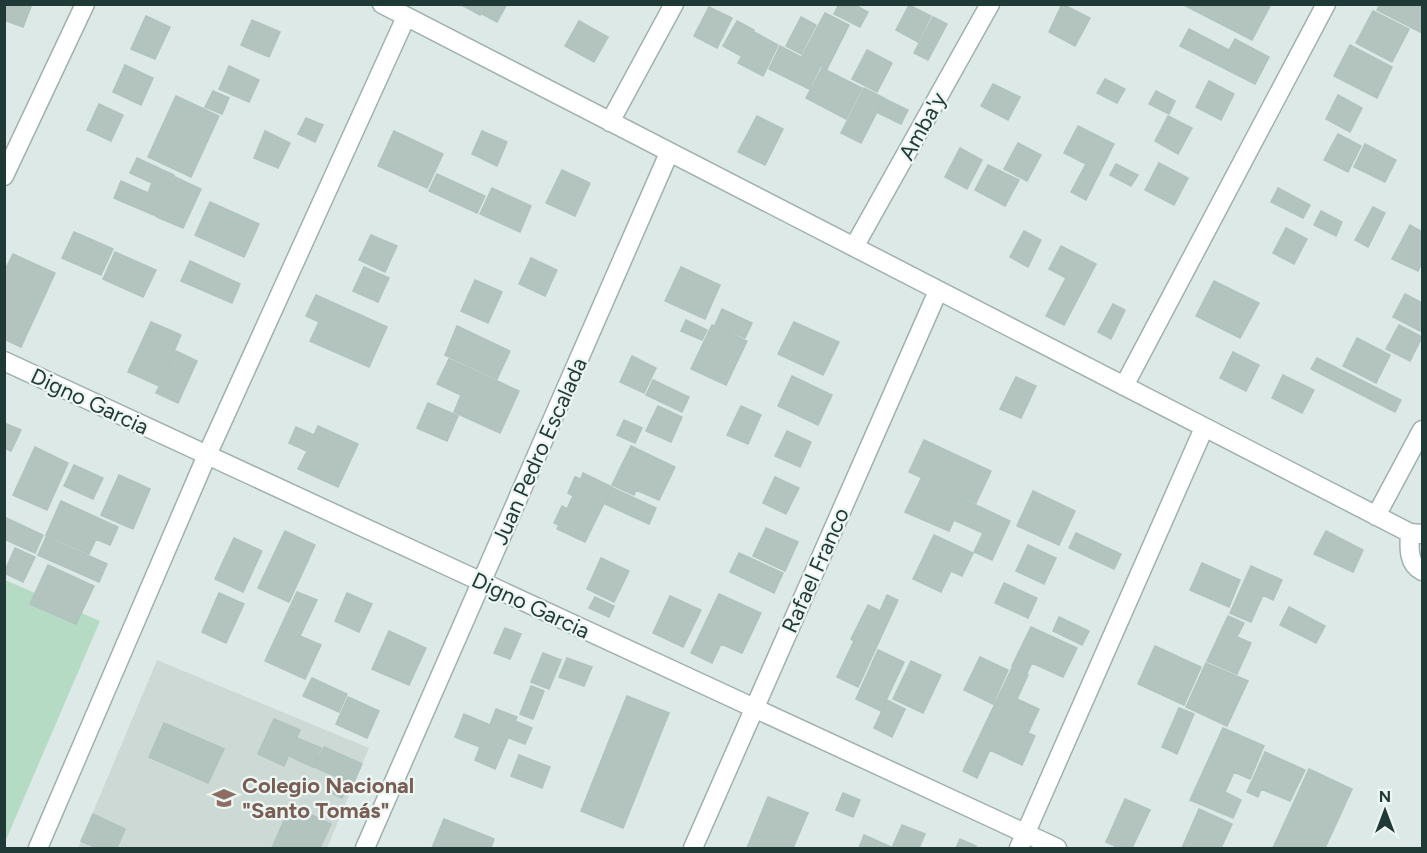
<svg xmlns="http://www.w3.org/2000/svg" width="1427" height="853" font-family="Figtree,sans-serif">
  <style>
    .built { fill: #ccd9d5 }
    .green { fill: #b5dbc5 }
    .building { fill: #b3c4bf; stroke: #b0c3be; stroke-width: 1.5 }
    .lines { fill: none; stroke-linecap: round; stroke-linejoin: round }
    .street-casing { stroke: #a0b1ae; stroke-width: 21 }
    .street { stroke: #fff; stroke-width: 18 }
    .labels { text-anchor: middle; stroke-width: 4.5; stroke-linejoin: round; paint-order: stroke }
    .street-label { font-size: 22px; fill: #1f3936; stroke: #edf6f3 }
    .education-label { font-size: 22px; font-weight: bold; fill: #785e54; stroke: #edf6f3; text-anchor: start }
  </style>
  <rect width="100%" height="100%" fill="#dde9e6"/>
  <path class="built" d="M157,660L369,748L327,848H78Z"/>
  <path class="green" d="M5,580L100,621L5,842Z"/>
  <path class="building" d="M4,4H32L23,27L4,20Z
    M460,4H486L480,15Z
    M488,4H507L497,22L482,14Z
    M839,4H853L868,12L860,27L834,14Z
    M1062,4L1090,18L1075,46L1049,32Z
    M1182,4H1271L1252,40Z
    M1380,4H1422V33L1377,10Z
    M909,5L931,16L918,42L896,30Z
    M709,7L732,18L717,48L694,36Z
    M1373,11L1409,29L1392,62L1356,43Z
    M825,13L849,25L827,69L802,56Z
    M146,16L170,27L155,59L131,49Z
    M801,17L816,25L801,54L786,46Z
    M933,17L947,24L928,60L914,53Z
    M252,20L280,32L269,57L241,45Z
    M579,21L608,37L594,62L565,46Z
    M737,21L754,30L741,56L723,46Z
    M1189,29L1229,50L1235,39L1269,57L1255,84L1180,46Z
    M754,32L778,45L763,76L738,63Z
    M1350,45L1392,67L1377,98L1334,76Z
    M780,46L820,67L809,89L769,69Z
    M867,50L892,63L877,92L852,79Z
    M125,65L153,78L141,105L113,92Z
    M229,66L259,80L249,102L219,89Z
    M822,68L862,88L846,119L806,98Z
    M1105,79L1125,89L1117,103L1097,93Z
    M1209,81L1234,94L1221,120L1196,107Z
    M993,84L1020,97L1008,120L981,106Z
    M864,88L884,98L861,143L841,133Z
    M213,91L229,98L222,114L205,107Z
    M1156,91L1175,101L1169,114L1149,104Z
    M1338,95L1362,108L1350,132L1326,119Z
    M176,96L219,116L191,177L148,157Z
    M885,99L908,110L901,124L878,113Z
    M99,104L123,115L111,141L87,130Z
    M757,116L783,129L765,165L738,152Z
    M1168,116L1192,128L1178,154L1155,141Z
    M306,118L323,125L315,142L298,134Z
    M1078,126L1114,144L1086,200L1071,192L1086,164L1064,153Z
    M265,131L290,143L278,168L254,158Z
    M394,131L443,154L427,188L378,166Z
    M482,131L507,142L497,166L472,154Z
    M1338,134L1361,146L1348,172L1324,160Z
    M1018,143L1041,155L1027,181L1004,169Z
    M1365,144L1396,160L1385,182L1354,167Z
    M960,148L982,160L967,189L945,177Z
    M137,158L174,175L156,216L114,198L121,181L148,193L152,183L130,173Z
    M1159,163L1188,178L1174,205L1145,190Z
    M1116,164L1138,175L1131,186L1110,175Z
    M988,165L1019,180L1005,206L975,190Z
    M562,170L590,183L575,216L546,203Z
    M437,174L485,196L477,213L429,191Z
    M175,177L201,189L183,228L157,217Z
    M492,188L531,206L520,232L480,214Z
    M1278,188L1310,205L1303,218L1271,202Z
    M210,202L259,224L244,257L195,235Z
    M1373,207L1385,213L1368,247L1355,240Z
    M1321,211L1342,222L1336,236L1314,225Z
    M1410,225L1422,232V262L1418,271L1392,259Z
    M1286,228L1307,239L1294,264L1273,253Z
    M1024,231L1041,240L1028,267L1010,257Z
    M74,232L113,249L101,275L62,258Z
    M371,235L397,246L385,272L359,260Z
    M1061,246L1096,264L1064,325L1046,316L1066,278L1049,269Z
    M115,252L156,270L143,297L103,279Z
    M13,254L55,273L21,347L4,339V272Z
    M531,258L557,270L545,296L519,284Z
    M190,261L240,284L232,303L181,281Z
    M364,267L389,278L378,302L353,291Z
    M681,267L720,285L705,319L665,301Z
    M475,280L502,292L488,323L461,311Z
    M1214,281L1259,303L1240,338L1196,316Z
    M1405,294L1422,303V325L1420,331L1393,317Z
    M316,295L387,327L369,367L310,341L319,322L306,316Z
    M1113,304L1125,310L1111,339L1098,332Z
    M722,309L752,323L745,338L715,325Z
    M686,320L707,330L702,340L681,331Z
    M151,322L181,335L159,386L128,372Z
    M794,322L839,342L823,375L778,354Z
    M712,325L747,341L726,385L691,369Z
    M1399,325L1422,337L1410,361L1386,349Z
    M457,326L510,351L497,379L445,355Z
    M1357,338L1390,355L1376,383L1343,366Z
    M176,351L197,361L178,403L156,393Z
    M1233,352L1259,365L1246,391L1220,378Z
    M632,356L656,368L644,393L620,382Z
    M1317,358L1401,400L1395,412L1311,369Z
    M449,359L519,391L500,433L454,412L461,395L437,384Z
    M1283,375L1314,390L1302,413L1272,398Z
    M792,376L832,395L818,425L778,406Z
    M1016,377L1036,386L1021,418L1000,409Z
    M653,380L689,397L682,412L646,395Z
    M428,403L458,416L447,441L417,428Z
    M658,406L682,417L671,442L646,431Z
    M741,406L761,415L748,444L727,435Z
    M624,420L642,428L635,443L617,435Z
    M4,423L21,430L11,451L4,448Z
    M318,426L358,444L338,487L298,469L307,451L289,443L296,427L314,435Z
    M787,431L811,442L800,467L775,456Z
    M924,440L991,471L976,503L909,472Z
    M631,446L675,467L659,500L636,490L634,495L612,485Z
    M35,447L68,463L47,510L13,495Z
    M74,465L103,478L93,499L64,486Z
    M583,473L612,487L585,542L557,529L559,525L554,523L562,506L567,509L573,496L568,493L575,477L581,479Z
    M119,475L150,489L133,529L101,515Z
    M775,477L799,488L786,514L763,503Z
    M921,479L1010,521L992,560L974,552L983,533L954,520L949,531L905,512Z
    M613,488L656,508L649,524L605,504Z
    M1033,491L1075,511L1059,545L1017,526Z
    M61,501L118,527L110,545L96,539L89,554L46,535Z
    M4,517L43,535L35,553L4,539Z
    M766,528L798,542L785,571L753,556Z
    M285,531L315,545L289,602L258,588Z
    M1326,531L1363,550L1353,572L1314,554Z
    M1076,533L1121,554L1114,569L1069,548Z
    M934,535L973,553L962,576L951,571L941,592L913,579Z
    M46,537L107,564L99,582L38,555Z
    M234,538L262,551L243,592L215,579Z
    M1028,545L1056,558L1044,584L1016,571Z
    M15,548L35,557L23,582L4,573Z
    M739,553L783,573L774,593L730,572Z
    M601,558L629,571L614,602L587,589Z
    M1202,563L1240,580L1229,607L1190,590Z
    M48,565L94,586L76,624L30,604Z
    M1251,566L1282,580L1273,600L1263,595L1251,622L1230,613Z
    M1004,583L1037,598L1028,618L995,603Z
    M297,592L317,600L300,636L321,645L305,679L265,661Z
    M219,593L244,604L226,643L202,632Z
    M347,593L372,604L359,632L335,621Z
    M719,594L761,613L742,653L721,644L712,663L691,653Z
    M887,595L898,600L858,687L837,677L854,641L851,639L868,605L880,611Z
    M670,596L701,610L683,647L653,633Z
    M595,597L614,606L609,617L589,608Z
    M1289,607L1325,626L1316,643L1280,625Z
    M1228,616L1244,623L1237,637L1251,643L1237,674L1207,661Z
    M1059,617L1089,631L1082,645L1053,631Z
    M1031,627L1077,648L1063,677L1032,663L1027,673L1012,666Z
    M505,628L521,634L510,659L494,653Z
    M389,631L426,648L409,685L372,669Z
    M1155,646L1201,667L1184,705L1138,684Z
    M878,650L904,662L881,711L856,699Z
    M543,653L561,660L549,689L531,682Z
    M980,657L1008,670L993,704L964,690Z
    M567,658L592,667L584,686L559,677Z
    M911,661L941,675L923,713L893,699Z
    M1206,663L1248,681L1227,726L1186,707Z
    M1012,668L1028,675L1017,699L1039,709L1028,733L1035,736L1022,765L990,750L977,778L963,771Z
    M312,678L347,694L339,712L303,696Z
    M531,686L544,691L533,719L520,714Z
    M627,696L669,713L623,828L581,811Z
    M348,697L379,711L367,738L336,724Z
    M887,700L905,709L892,737L874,728Z
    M1179,708L1194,714L1177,754L1162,747Z
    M496,709L517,717L495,769L475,760L480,747L455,737L464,714L490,725Z
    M274,719L300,730L284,766L258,754Z
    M515,721L532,728L525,744L509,738Z
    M164,723L224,749L208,783L149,757Z
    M1223,728L1264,746L1250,779L1234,772L1225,792L1241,800L1233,818L1190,800Z
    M297,738L321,748L313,767L289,756Z
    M324,747L362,764L353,784L314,767Z
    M1265,752L1305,770L1290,801L1261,789L1258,797L1247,792Z
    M519,755L550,767L542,788L511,776Z
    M1309,769L1352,789L1325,848H1273Z
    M336,783L347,787L342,798L331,793Z
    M843,793L860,800L853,817L836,810Z
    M768,797L808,813L793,848H747Z
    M1125,799L1150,810L1132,848H1119L1106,842Z
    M291,805L331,824L320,848H272Z
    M1199,809L1232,824L1221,848H1182Z
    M93,814L125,829L117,848H97L81,841Z
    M444,819L494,839L491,848H432Z
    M902,825L925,834L919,848H892Z
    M864,835L891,847V848H859Z
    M960,839L976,846L975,848H956Z"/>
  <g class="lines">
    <g class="street-casing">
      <path id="street" d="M382,4L1410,533L1422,534
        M610,122L674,4
        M4,176L85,4
        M854,247L990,4
        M4,361L1057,848
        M1124,386L1326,4
        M1376,516L1422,430
        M1410,533C1409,548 1408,564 1422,571
        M38,848L207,455L406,17
        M365,848L669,153
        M693,848L938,291
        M1019,848L1204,428"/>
    </g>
    <use href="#street" class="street"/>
  </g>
  <defs>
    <g id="school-bare" transform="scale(1.8)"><path d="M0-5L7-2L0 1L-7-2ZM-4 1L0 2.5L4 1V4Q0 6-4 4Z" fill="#8d6e63" stroke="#edf6f3" stroke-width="2.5" paint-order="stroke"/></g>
  </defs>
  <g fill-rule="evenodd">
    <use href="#school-bare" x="224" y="798"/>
  </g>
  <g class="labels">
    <g class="street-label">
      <text transform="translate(922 126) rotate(-61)" y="8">Amba'y</text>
      <text transform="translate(90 401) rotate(25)" y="8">Digno Garcia</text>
      <text transform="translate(539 451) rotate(-66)" y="8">Juan Pedro Escalada</text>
      <text transform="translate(815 570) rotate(-66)" y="8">Rafael Franco</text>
      <text transform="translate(531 605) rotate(25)" y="8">Digno Garcia</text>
    </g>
    <g class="education-label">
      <text x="242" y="793">Colegio Nacional<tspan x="242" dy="25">"Santo Tomás"</tspan></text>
    </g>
  </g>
  <rect width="1427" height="853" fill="none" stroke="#1f3936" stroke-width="12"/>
  <g transform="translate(1385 811)" stroke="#edf6f3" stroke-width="4.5" paint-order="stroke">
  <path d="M0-4.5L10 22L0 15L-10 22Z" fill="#1f3936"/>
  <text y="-9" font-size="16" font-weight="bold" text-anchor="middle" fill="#1f3936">N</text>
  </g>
</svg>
